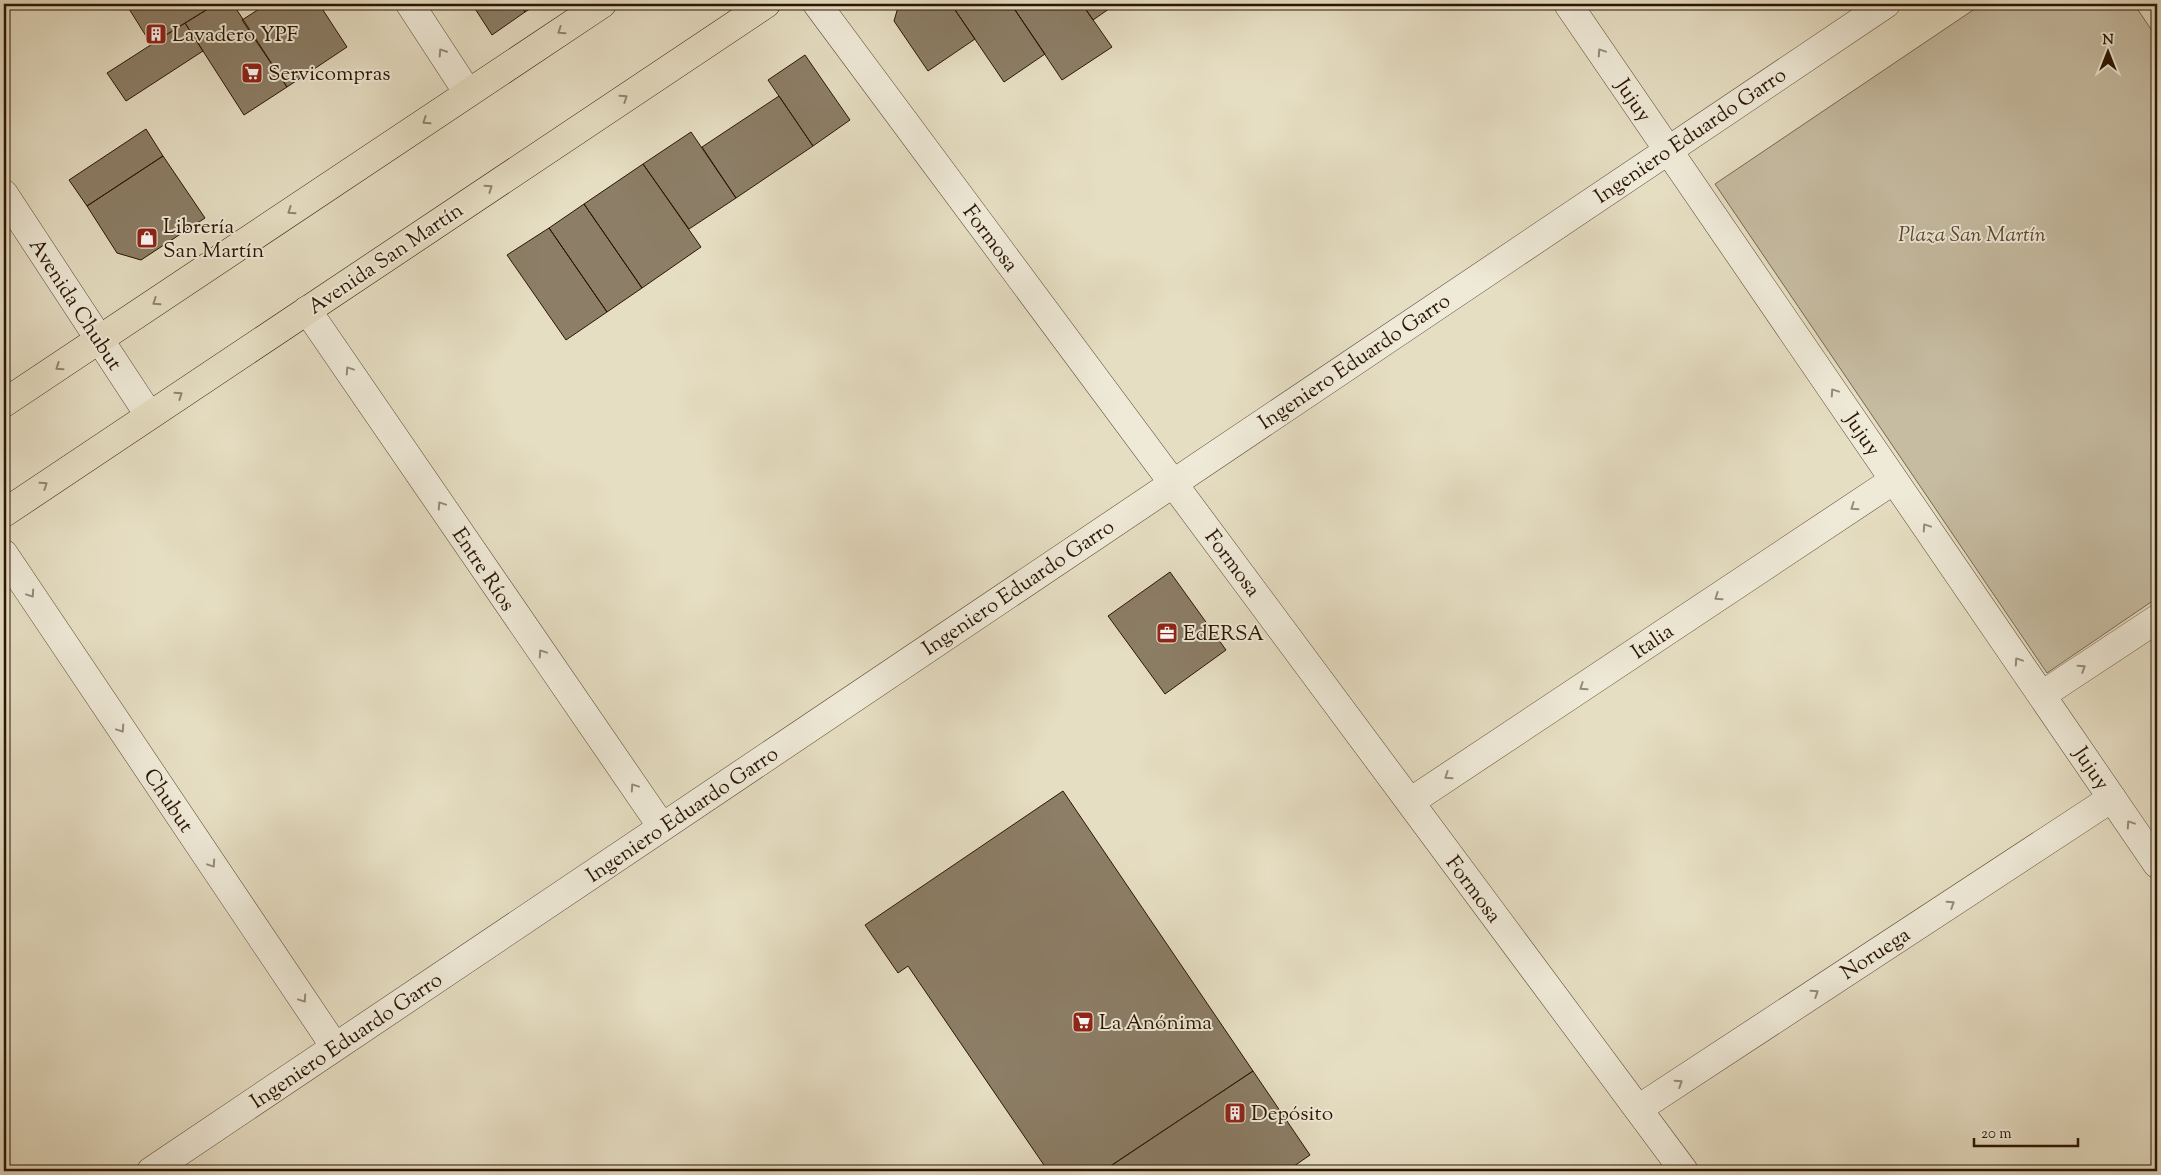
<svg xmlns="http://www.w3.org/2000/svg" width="2161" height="1175" font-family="'Sorts Mill Goudy',serif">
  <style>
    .green { fill: #c6bca2; stroke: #786852 }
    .building { fill: #8c7e67; stroke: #2a1503 }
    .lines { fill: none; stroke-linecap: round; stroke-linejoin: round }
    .minor-casing { stroke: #594733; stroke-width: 29 }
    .major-casing { stroke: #2a1503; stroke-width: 29 }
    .minor { stroke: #efead8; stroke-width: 28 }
    .major { stroke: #e6dec3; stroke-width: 28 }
    .oneway { stroke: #91846d }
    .oneway2 { stroke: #968a78 }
    .labels { text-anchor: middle; stroke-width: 4; stroke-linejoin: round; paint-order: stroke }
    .poi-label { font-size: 21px; fill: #2a1503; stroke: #efead8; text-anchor: start }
    .street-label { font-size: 21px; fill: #2a1503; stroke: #efead8 }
    .park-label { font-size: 21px; font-style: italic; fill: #594733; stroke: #efead8 }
  </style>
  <rect width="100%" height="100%" fill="#e6dec3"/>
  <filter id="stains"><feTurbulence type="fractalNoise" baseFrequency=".004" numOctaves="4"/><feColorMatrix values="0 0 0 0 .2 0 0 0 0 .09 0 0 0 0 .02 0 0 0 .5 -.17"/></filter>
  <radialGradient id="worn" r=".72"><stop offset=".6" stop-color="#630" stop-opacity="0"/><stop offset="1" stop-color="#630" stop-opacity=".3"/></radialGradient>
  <path class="green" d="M1982,4H2134L2157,38V598L2047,673L1715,184Z"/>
  <path class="building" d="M126,4H216L151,44Z
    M216,4H233L287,87L244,115L185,23Z
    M267,4H319L347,47L287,87L242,20Z
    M472,4H520L525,12L492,35Z
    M520,4H538L525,12Z
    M899,4H951L975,39L928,71L894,21Z
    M951,4H1011L1045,54L1004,82Z
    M1011,4H1082L1112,47L1062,80Z
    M1082,4H1116L1093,20Z
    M185,23L203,51L126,101L107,73Z
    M805,55L850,120L813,146L768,80Z
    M779,96L813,146L736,198L702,147Z
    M146,129L163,156L87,206L69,180Z
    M691,132L736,198L689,229L643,164Z
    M163,156L205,218L141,260L117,253L87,206Z
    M643,164L701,247L642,288L584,204Z
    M584,204L642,288L607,312L549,228Z
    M549,228L607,312L566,340L507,255Z
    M1170,572L1226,650L1165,694L1108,616Z
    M1063,791L1253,1071L1103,1171H1048L908,966L898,973L865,925Z
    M1253,1071L1310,1155L1287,1171H1103Z"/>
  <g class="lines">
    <g class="minor-casing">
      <path id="minor" d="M410,4L468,93
        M817,4L1684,1171
        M1568,4L2157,864
        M4,194L149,415
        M307,310L662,827
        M4,554L335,1047
        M2042,695L2157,619
        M1410,802L1894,480
        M1638,1109L2112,798
        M151,1171L1886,4"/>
    </g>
    <g class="major-casing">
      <path id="major" d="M4,403L602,4
        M4,513L766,4"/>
    </g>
    <use href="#minor" class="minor"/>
    <use href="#major" class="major"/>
  </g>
  <defs><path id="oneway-chevron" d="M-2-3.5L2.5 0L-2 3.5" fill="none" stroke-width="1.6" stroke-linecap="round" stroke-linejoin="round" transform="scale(1.25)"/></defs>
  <g class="oneway">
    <use href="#oneway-chevron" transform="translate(561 31) rotate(146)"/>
    <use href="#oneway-chevron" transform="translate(624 98) rotate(-34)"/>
    <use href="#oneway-chevron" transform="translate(426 121) rotate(146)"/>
    <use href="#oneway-chevron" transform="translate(489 188) rotate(-34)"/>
    <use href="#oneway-chevron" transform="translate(291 211) rotate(146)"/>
    <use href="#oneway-chevron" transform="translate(156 302) rotate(146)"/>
    <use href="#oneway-chevron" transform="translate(59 367) rotate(146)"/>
    <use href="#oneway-chevron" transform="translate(179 395) rotate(-34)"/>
    <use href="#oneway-chevron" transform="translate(44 485) rotate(-34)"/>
  </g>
  <g class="oneway2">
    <use href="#oneway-chevron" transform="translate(442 52) rotate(-123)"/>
    <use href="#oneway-chevron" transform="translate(1601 52) rotate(-124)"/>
    <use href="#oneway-chevron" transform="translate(349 370) rotate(-124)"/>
    <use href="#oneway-chevron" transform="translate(1834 392) rotate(-124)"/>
    <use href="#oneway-chevron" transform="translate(441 505) rotate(-124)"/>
    <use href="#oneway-chevron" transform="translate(1854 507) rotate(146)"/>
    <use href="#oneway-chevron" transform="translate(1926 527) rotate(-124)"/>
    <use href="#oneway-chevron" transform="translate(31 594) rotate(56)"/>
    <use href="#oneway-chevron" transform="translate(1718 597) rotate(146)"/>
    <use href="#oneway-chevron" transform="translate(542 653) rotate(-124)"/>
    <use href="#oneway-chevron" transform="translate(2018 661) rotate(-124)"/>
    <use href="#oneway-chevron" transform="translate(2082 668) rotate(-33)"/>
    <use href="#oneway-chevron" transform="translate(1583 687) rotate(146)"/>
    <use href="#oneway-chevron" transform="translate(121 729) rotate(56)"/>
    <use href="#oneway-chevron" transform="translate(1448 776) rotate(146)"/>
    <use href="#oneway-chevron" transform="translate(634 787) rotate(-124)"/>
    <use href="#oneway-chevron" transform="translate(2130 824) rotate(-124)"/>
    <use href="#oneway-chevron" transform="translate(212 864) rotate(56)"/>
    <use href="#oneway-chevron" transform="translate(1951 904) rotate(-33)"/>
    <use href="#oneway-chevron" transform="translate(1815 993) rotate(-33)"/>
    <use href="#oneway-chevron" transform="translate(303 999) rotate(56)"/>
    <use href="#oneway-chevron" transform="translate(1679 1083) rotate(-33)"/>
  </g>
  <defs>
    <g id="building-square" transform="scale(1.125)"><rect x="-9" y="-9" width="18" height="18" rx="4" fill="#8f2418" stroke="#efead8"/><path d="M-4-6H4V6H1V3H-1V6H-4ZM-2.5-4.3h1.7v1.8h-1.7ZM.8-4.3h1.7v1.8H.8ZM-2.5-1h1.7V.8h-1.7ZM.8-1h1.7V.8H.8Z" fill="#fff"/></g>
    <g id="supermarket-square" transform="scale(1.125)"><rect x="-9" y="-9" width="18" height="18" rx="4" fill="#8f2418" stroke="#efead8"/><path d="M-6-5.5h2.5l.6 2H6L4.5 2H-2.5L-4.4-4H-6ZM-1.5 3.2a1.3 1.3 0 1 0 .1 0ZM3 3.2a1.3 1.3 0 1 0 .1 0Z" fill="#fff"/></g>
    <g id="shop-square" transform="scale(1.125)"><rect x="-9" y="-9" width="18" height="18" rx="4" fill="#8f2418" stroke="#efead8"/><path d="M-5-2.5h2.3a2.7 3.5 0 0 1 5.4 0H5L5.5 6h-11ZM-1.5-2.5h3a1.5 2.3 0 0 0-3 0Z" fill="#fff"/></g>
    <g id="office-square" transform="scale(1.125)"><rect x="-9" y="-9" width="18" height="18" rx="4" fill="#8f2418" stroke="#efead8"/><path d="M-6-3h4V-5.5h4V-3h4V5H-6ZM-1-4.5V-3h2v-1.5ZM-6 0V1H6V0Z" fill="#fff"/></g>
  </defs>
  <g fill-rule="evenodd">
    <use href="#building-square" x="156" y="34"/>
    <use href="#supermarket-square" x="252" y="73"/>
    <use href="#shop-square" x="147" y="238"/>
    <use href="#office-square" x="1167" y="633"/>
    <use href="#supermarket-square" x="1083" y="1022"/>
    <use href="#building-square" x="1235" y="1113"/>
  </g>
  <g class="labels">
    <g class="poi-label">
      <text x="172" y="41">Lavadero YPF</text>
      <text x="268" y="80">Servicompras</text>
      <text x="163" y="233">Librería<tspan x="163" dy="24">San Martín</tspan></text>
      <text x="1183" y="640">EdERSA</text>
      <text x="1099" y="1029">La Anónima</text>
      <text x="1251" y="1120">Depósito</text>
    </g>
    <g class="street-label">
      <text transform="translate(1634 100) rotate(56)" y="7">Jujuy</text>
      <text transform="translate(1690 135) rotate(-34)" y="7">Ingeniero Eduardo Garro</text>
      <text transform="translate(991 238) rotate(53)" y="7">Formosa</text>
      <text transform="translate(385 258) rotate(-34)" y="7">Avenida San Martín</text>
      <text transform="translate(76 304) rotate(57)" y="7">Avenida Chubut</text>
      <text transform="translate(1354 361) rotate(-34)" y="7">Ingeniero Eduardo Garro</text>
      <text transform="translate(1863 434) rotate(56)" y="7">Jujuy</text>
      <text transform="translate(1233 563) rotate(53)" y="7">Formosa</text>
      <text transform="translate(484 569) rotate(56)" y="7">Entre Ríos</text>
      <text transform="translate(1018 587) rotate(-34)" y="7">Ingeniero Eduardo Garro</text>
      <text transform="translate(1652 641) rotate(-34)" y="7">Italia</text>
      <text transform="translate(2092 768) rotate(56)" y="7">Jujuy</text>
      <text transform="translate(169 800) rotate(56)" y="7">Chubut</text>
      <text transform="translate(682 814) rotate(-34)" y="7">Ingeniero Eduardo Garro</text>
      <text transform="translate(1474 889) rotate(53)" y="7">Formosa</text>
      <text transform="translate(1875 953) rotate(-33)" y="7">Noruega</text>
      <text transform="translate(346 1040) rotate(-34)" y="7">Ingeniero Eduardo Garro</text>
    </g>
    <g class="park-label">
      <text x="1972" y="241">Plaza San Martín</text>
    </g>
  </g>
  <rect width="2161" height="1175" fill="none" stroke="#e6dec3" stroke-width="20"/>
  <rect x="5" y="5" width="2151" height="1165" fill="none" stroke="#2a1503" stroke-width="2.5"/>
  <rect x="10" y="10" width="2141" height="1155" fill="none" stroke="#2a1503"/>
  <g transform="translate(2108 52)" stroke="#efead8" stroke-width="4" paint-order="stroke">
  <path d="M0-4L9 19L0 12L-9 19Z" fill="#2a1503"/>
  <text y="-8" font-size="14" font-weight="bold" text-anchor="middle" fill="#2a1503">N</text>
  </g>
  <path d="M1974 1138v8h104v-8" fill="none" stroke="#2a1503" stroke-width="2.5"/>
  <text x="1981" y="1138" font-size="15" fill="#2a1503" stroke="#efead8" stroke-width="4" paint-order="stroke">20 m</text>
  <rect width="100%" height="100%" filter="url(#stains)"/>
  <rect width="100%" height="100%" fill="url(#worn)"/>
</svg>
